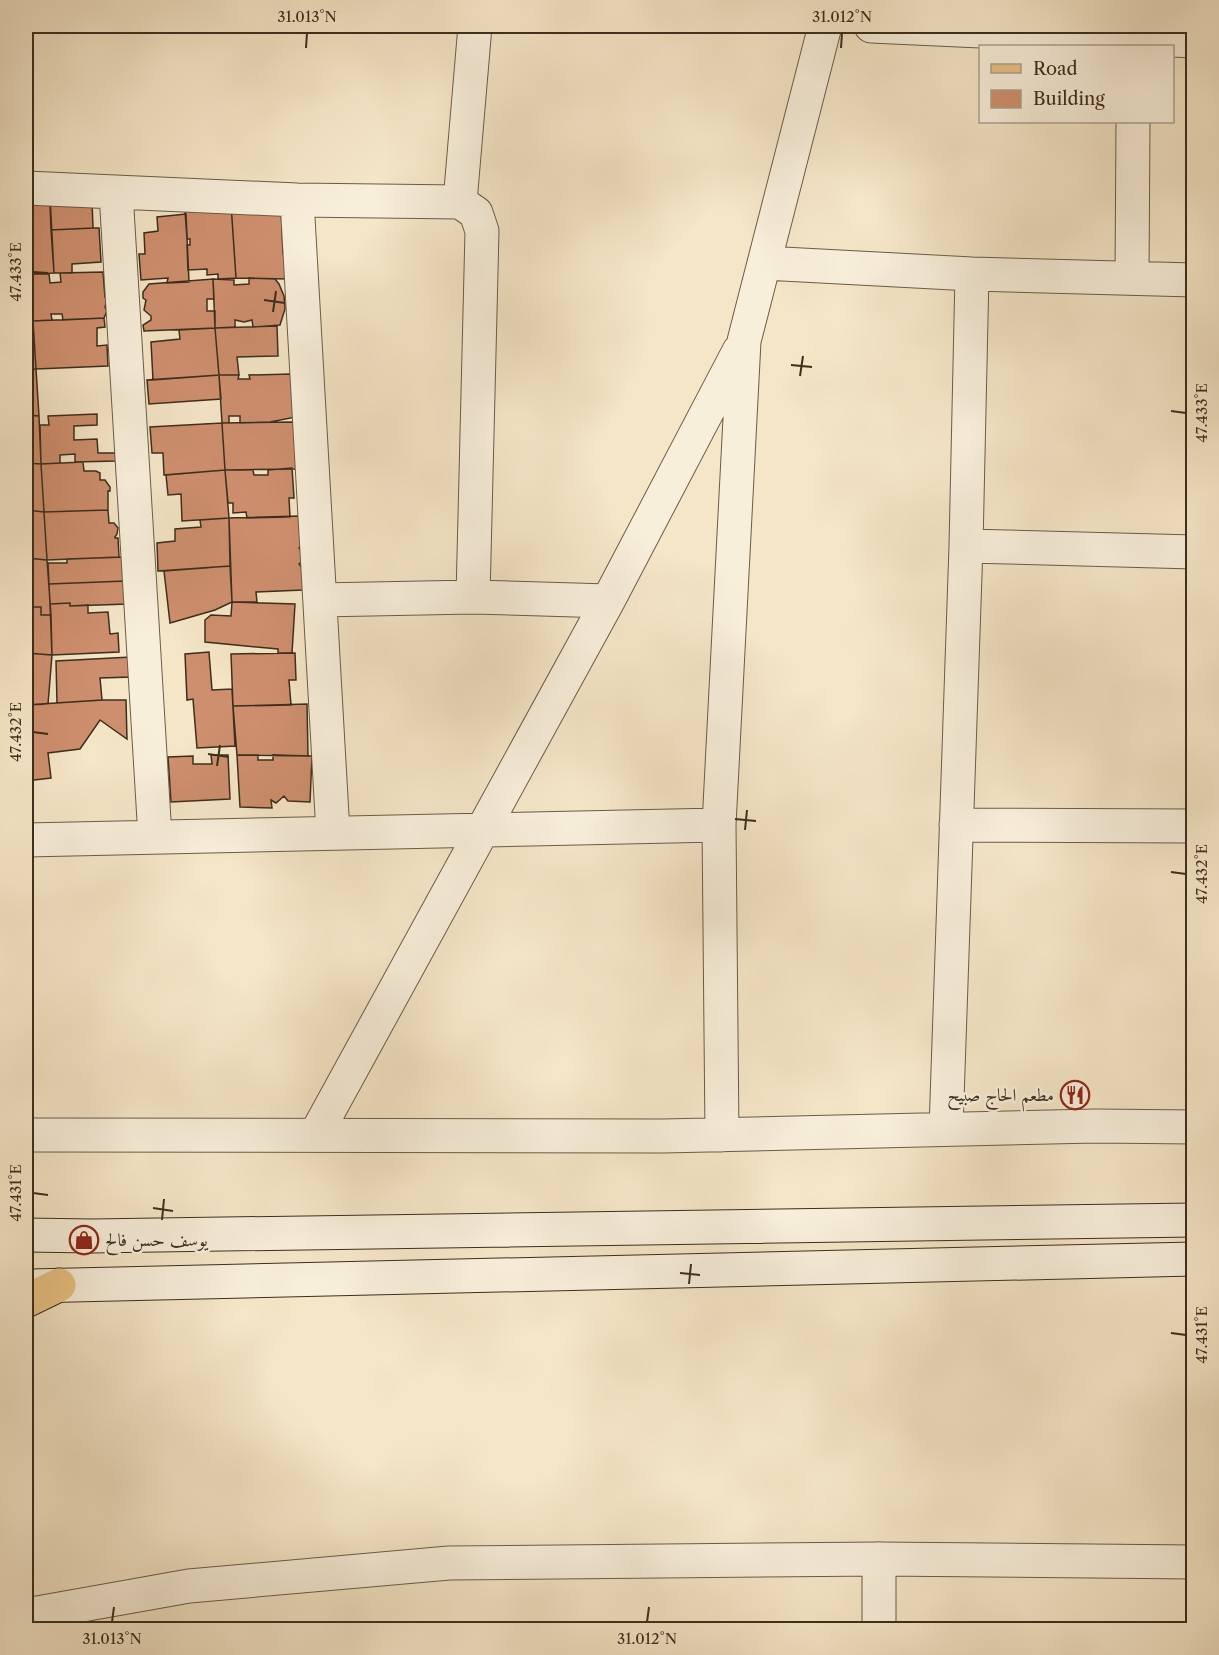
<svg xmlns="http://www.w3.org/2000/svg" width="1219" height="1655" font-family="'Libre Caslon Text',Amiri,serif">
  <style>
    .building { fill: #ce8f6e; stroke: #3c2e1c; stroke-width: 1.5 }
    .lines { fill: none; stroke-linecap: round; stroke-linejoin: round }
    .minor-casing { stroke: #6a5c47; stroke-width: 35 }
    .tertiary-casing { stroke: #6a5c47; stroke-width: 35 }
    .secondary-casing { stroke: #3c2e1c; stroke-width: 35 }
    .primary-casing { stroke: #3c2e1c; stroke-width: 35 }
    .minor { stroke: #f8efdb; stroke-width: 33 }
    .tertiary { stroke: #f8efdb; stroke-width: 33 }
    .secondary { stroke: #f8efdb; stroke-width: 33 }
    .primary { stroke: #eac384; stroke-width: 33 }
    .ticks { fill: none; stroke: #3c2e1c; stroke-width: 2 }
    .labels { text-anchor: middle; stroke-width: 5; stroke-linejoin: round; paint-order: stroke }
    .poi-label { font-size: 18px; fill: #3c2e1c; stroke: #f8efdb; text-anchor: end }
    .neatline { fill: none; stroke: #3c2e1c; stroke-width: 2 }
    .ticks-label { font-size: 15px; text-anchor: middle; fill: #3c2e1c }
  </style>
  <rect width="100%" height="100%" fill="#f5e6c8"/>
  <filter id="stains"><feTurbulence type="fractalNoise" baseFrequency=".00333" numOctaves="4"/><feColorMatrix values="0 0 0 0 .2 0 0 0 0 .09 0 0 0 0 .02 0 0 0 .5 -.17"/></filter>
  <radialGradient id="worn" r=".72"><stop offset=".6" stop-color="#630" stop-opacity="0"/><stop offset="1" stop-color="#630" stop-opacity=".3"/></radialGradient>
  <path class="building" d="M31,195L50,197L54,273L26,274V210H30Z
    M92,202L93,228L51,230L50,204Z
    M281,203L283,254L285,256L287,279L236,278L231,204Z
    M231,204L236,278L218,279V274L207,275V269L188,270L187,245H190V239H187L185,211Z
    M186,214L189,282L167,283L168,278L141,280L139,254H145L144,233L158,231L157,217Z
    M93,228H99L101,262L72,264V273H54L51,230Z
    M103,272L105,297L107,300L105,307L107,311L104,318L63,320L62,314H51L52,320L33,321L31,274H49L50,283L61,282L60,273Z
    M26,276H30L33,321H26Z
    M249,278L275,279L279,284L284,296L285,309L280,325L253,327L252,320L244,322L235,320V327L215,328L213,279L234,280V285L249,284Z
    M213,279L214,299H207V311H215V328L144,331L143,325L151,320V316L144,310L146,300L143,298V292L149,284Z
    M104,318L105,327L97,328V346L107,345L108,366L36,369L33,321Z
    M26,321H33L36,369H26Z
    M277,326L278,356L237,357L239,375H219L215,328Z
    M215,328L219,375L153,380L151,342L180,339L179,330Z
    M26,369H36L39,416L26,415Z
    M291,374L296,417L270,422L240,423V416H229V423H222L219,375H239L238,379H250L249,375Z
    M219,375L221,399L149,404L147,380Z
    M97,414V425L74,426V440L97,439L98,453H116V461L75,462V454L60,455V463L41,464L40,425H49L48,416Z
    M26,415L39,416L41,464L26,463Z
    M294,422L297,469L225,470L222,423Z
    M222,423L225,470L164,475L163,453H152L150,427Z
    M83,462L84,471H96L100,473V480H105L110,487V491H108V510L44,512L41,464Z
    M26,463L41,464L44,512L26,510Z
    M292,468L294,498H289L290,517L247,518L246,512L233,513V503H228L225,470H253L254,475H268V470Z
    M225,470L229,518L182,521L181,494L168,495L166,475Z
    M26,510L44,512L47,560L26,558Z
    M108,510L109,523H114L118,528L117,534L115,537V538H118L119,557L47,560L44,512Z
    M300,516L302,544L299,548L303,553V561L299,564L302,568L303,590L256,592L257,602H232L229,518Z
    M229,518L230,566L158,571L157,543L175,541V529L201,527L200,520Z
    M125,557L126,581L49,584L48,563H67V559Z
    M26,558L47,560L51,615H41V607H26Z
    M230,566L232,602L215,610L170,623L164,571Z
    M126,581L128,604L70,606V603L50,604L49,584Z
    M232,602L295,604L292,653H278V649L205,642V620L211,615L231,616Z
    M70,603V606L88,605V613L108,612L110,634L118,633L119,652L52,655L50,604Z
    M26,607H41V615H51L52,655L26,653Z
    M209,652L212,690L232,689L235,746L197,748L193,699L187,700L185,654Z
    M26,653L52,655L48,704L26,705Z
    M295,653L296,680H289L291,705L233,706L231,654Z
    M131,657L132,677L100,678L102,700L57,703L56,661Z
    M102,700H126L127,739L100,720L80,749L48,753L51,778L26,781V705Z
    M307,704L308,756L237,755L233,706Z
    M211,755H228L230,799L171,802L168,757L193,756V764H212Z
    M237,755H258V760H273V755L312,756L310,802L288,801L284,796L276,803L271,800L272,808L240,807Z"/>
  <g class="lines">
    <g class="minor-casing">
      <path id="minor" d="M26,188L297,200L460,202L476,213L482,231L473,597
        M116,193L155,837
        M297,200L333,833
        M460,202L475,26
        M764,263L972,274L1194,280
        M1132,278L1133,122
        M966,546L1194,552
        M320,600L473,597L608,601
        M956,825L1194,826
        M26,840L719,825
        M946,1129L966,546L972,274
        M316,1134L608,601L739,351
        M26,1135L663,1136L1096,1126L1194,1127
        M722,1135L719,825L744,341L825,26
        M26,1615L189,1586L449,1563L879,1559L1194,1562
        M879,1630V1559"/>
    </g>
    <g class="tertiary-casing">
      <path id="tertiary" d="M871,26L1194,41"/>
    </g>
    <g class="secondary-casing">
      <path id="secondary" d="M26,1235L92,1236L1194,1220
        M30,1286L1194,1259"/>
    </g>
    <g class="primary-casing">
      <path id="primary" d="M26,1301L59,1285"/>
    </g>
    <use href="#minor" class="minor"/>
    <use href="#tertiary" class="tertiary"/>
    <use href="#secondary" class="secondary"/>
    <use href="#primary" class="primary"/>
  </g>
  <path class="ticks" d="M306,48L307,33M841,48L842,33M33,272L48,273M264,300L285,303M273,312L276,291M791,365L812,367M800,376L803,356M1171,411L1186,413M33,732L48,734M208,754L229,757M217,766L220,745M735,819L756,821M745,830L747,810M1171,872L1186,874M33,1193L48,1195M153,1208L173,1211M162,1220L164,1199M680,1273L700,1275M689,1284L691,1264M1171,1333L1186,1335M112,1622L114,1607M647,1622L649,1607"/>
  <defs>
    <g id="restaurant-ring" transform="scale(1.5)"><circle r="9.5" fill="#f8efdb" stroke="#8f2418" stroke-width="1.5"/><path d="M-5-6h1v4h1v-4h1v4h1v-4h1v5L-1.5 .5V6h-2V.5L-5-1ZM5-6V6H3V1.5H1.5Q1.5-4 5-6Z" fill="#8f2418"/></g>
    <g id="shop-ring" transform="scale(1.5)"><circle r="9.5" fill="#f8efdb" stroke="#8f2418" stroke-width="1.5"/><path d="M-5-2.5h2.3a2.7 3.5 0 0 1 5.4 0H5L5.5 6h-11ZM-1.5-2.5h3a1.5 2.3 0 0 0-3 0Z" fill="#8f2418"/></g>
  </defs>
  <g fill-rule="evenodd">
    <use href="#restaurant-ring" x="1075" y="1095"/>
    <use href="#shop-ring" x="84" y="1240"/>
  </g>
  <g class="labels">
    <g class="poi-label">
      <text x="1054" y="1101">مطعم الحاج صبيح</text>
      <text x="105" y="1246" text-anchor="start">يوسف حسن فالح</text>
    </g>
  </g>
  <rect width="1219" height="1655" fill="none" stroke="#f5e6c8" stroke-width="66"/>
  <rect x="979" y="45" width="195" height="78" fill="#f8efdb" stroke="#ada28f" stroke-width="1.5"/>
  <rect x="991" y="64" width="30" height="9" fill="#eac384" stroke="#ada28f" stroke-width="1.5"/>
  <text x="1033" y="75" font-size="18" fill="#3c2e1c">Road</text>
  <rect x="991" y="90" width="30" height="18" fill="#ce8f6e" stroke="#ada28f" stroke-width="1.5"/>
  <text x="1033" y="105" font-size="18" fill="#3c2e1c">Building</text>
  <rect x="33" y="33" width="1153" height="1589" class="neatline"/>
  <g class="ticks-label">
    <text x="307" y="22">31.013°N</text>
    <text x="842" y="22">31.012°N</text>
    <text transform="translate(16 272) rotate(-90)" y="5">47.433°E</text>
    <text transform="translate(1202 413) rotate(-90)" y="5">47.433°E</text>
    <text transform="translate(16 732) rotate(-90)" y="5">47.432°E</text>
    <text transform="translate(1202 874) rotate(-90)" y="5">47.432°E</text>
    <text transform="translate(16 1193) rotate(-90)" y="5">47.431°E</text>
    <text transform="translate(1202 1335) rotate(-90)" y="5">47.431°E</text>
    <text x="112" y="1644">31.013°N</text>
    <text x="647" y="1644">31.012°N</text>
  </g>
  <rect width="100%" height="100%" filter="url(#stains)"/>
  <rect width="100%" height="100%" fill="url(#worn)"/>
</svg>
